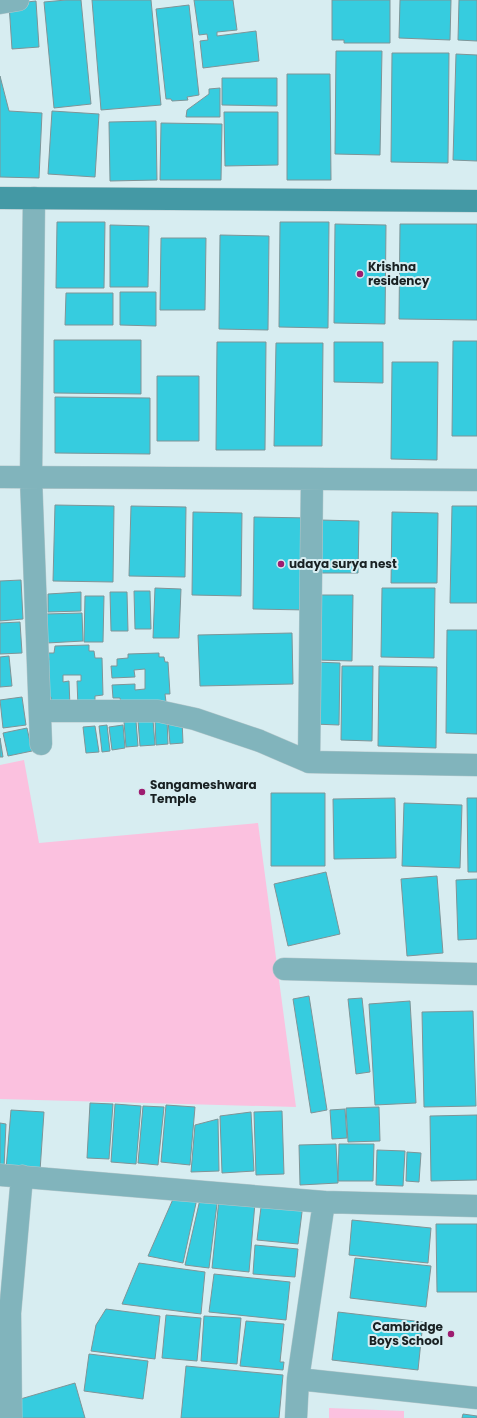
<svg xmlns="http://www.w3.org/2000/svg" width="477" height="1418" font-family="Poppins,sans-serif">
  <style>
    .green { fill: #fbc1df }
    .building { fill: #36ccdf; stroke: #7f9497 }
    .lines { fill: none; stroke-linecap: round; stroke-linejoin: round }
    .street-casing { stroke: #b5c8cc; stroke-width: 23 }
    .secondary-casing { stroke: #b5c8cc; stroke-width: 23 }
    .street { stroke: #81b4bc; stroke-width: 22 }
    .secondary { stroke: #4499a5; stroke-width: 22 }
    .poi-dot { fill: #9d1d70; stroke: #d7edf1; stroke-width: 1.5 }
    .labels { text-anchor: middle; stroke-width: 4; stroke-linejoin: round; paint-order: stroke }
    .poi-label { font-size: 12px; font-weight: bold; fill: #192123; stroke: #d7edf1; text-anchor: start }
  </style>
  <rect width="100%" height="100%" fill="#d7edf1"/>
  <path class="green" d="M24,760L39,843L258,823L296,1107L0,1099V765Z
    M329,1408L404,1411V1418H329Z"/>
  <path class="building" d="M66,0H81L91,104L54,108L44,2Z
    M92,0H151L161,105L101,110Z
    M194,0H233L237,30L217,32V36L256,31L259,61L203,68L200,41L208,40L207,34L199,35Z
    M332,0H390V43H344V40H332Z
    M400,0H451L450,40L399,38Z
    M459,0H477V41L458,40Z
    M36,1L39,47L12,49L9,4Z
    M189,5L199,95L187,97L188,100L172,101L171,99H166L156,9Z
    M336,51H382L380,155L335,154Z
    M392,53H449L448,163L391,162Z
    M456,54L477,55V161L453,160Z
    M287,74H330L331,180H287Z
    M0,76L9,111L42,113L39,178L0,177Z
    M222,78H277V106L222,105Z
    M220,88V117H186L187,110L209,94V89Z
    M52,111L99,114L95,177L48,174Z
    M224,112H278V165L225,166Z
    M156,121L157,180L110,181L109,122Z
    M161,123L222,124L221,180H160Z
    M57,222H105L104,288H56Z
    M280,222H329L328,328L279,327Z
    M335,224L386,225L385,324L334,323Z
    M400,224H477V320L399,319Z
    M110,225L149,226L148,287H110Z
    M220,235L269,236L268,330L219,329Z
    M161,238H206L205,310H160Z
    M120,292H156V326L120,325Z
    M66,293H113V325H65Z
    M54,340H141V394L54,393Z
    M453,341H477V436H452Z
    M217,342H266L265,450H216Z
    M334,342H383V383L334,382Z
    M276,343H323L322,446H274Z
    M392,362H438L437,460L391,459Z
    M157,376H199V441H157Z
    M55,397L150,398V454L55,453Z
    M55,505L114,506L113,582L53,581Z
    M131,506L186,507L185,577L129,576Z
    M452,506H477V603H450Z
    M193,512L242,513L241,596L192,595Z
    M392,512L438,513L437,583H391Z
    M254,517L309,518L307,610L253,609Z
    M320,520L359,521L358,573H319Z
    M21,580L23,619L0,621V581Z
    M155,588L181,589L179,638H153Z
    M382,588H435L434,658L381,657Z
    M134,591H150L151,629H135Z
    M81,592V611L48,612V594Z
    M110,592H127L128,631H111Z
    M317,595H353L352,661L316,660Z
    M85,596H104L103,642H84Z
    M82,613L83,641L47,643L46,614Z
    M20,622L22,653L0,654V623Z
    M447,630H477V734L446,733Z
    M292,633L293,684L200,686L198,635Z
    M89,645V651H94L95,658H102L103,695L95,696V702L78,707L77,681H81V675H63V682L69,681L70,707L51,708V697H46L45,661L49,660L48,653H54L55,646Z
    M159,653V657H164L165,662H168L170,694H165L166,702L121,703L120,698H113L112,685L135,684V690L145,689V669L134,670L135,677L112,678L111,666H117V659L128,658V654Z
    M9,656L12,686L0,687V657Z
    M314,662L340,663L339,725L313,724Z
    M342,666H373L372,741L341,740Z
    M379,666L437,667L436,748L378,746Z
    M22,697L26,725L3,728L0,700Z
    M153,720L155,745L140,746L138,721Z
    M155,720H167L168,744L156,745Z
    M168,720H182L183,743L170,744Z
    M136,721L138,746L126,747L124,722Z
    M107,725L110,751L102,752L99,726Z
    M123,725L125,748L112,750L109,727Z
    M95,726L99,752L86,753L83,727Z
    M27,728L32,751L8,756L3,733Z
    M0,738L3,757H0Z
    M271,793H325V866H271Z
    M395,798L396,858L334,859L333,799Z
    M467,798H477V872H468Z
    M404,803L462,805L460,868L402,866Z
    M326,872L340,934L288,946L274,884Z
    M437,876L443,953L407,956L401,879Z
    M477,879V939L458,940L456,880Z
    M309,996L327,1110L311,1113L293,999Z
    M362,998L370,1072L356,1074L348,999Z
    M410,1001L416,1103L375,1105L369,1004Z
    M473,1011L476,1106L424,1107L422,1012Z
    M90,1103L113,1104L109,1159L87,1158Z
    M115,1104L141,1106L136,1164L111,1162Z
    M166,1105L195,1107L190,1165L161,1162Z
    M143,1106L164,1107L158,1165L138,1163Z
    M379,1107L380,1141L348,1142L346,1108Z
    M345,1109L347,1138L332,1139L330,1110Z
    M11,1110L44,1112L40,1171L6,1169Z
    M282,1111L284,1174L256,1175L254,1112Z
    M251,1112L254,1171L222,1173L220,1116Z
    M477,1115V1180L431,1181L430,1116Z
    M218,1119L219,1171L191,1172L195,1125Z
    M0,1123L6,1124L4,1168L0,1167Z
    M336,1144L338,1183L300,1185L299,1145Z
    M339,1144H374L373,1181H338Z
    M377,1150L405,1151L403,1186L376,1185Z
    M407,1152L421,1153L419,1182L406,1181Z
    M177,1190L198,1194L183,1263L148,1256Z
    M201,1195L218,1196L209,1268L185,1265Z
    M219,1199L255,1203L249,1272L212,1268Z
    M262,1199L303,1204L298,1244L257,1240Z
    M352,1220L431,1228L428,1263L349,1255Z
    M436,1224H477V1292H437Z
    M255,1245L298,1249L295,1277L253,1274Z
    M355,1258L431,1266L426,1307L350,1298Z
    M139,1263L205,1272L201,1314L122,1304Z
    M214,1274L290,1282L286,1320L209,1312Z
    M106,1309L160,1316L155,1359L91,1351L96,1325Z
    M338,1312L423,1322L418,1370L332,1360Z
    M166,1315L201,1318L197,1361L162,1358Z
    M204,1316L241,1318L237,1364L201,1361Z
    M246,1321L284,1324L280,1362H284L283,1370L240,1366Z
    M89,1354L148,1361L143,1399L84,1391Z
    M186,1366L283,1375L279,1418H181Z
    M75,1383L85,1418H22L17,1400Z
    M463,1414L477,1416V1418H462Z"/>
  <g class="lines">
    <g class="street-casing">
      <path id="street" d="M0,3L18,0
        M34,198L31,478L41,744
        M0,477L477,480
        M312,479L309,762L477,765
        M40,711H158L195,719L260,741L309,762
        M284,969L477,974
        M0,1175L324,1202L477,1206
        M298,1379L477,1398
        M11,1418L10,1313L22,1176
        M296,1418L298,1379L324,1202"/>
    </g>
    <g class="secondary-casing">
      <path id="secondary" d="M0,198L477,201"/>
    </g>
    <use href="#street" class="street"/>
    <use href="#secondary" class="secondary"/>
  </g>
  <g class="poi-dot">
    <circle cx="360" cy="274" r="4"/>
    <circle cx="281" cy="564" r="4"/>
    <circle cx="142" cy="792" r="4"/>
    <circle cx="451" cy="1334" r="4"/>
  </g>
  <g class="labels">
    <g class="poi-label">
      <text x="368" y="271">Krishna<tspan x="368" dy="14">residency</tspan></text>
      <text x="289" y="568">udaya surya nest</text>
      <text x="150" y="789">Sangameshwara<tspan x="150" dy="14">Temple</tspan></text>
      <text x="443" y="1331" text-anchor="end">Cambridge<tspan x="443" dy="14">Boys School</tspan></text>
    </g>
  </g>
</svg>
